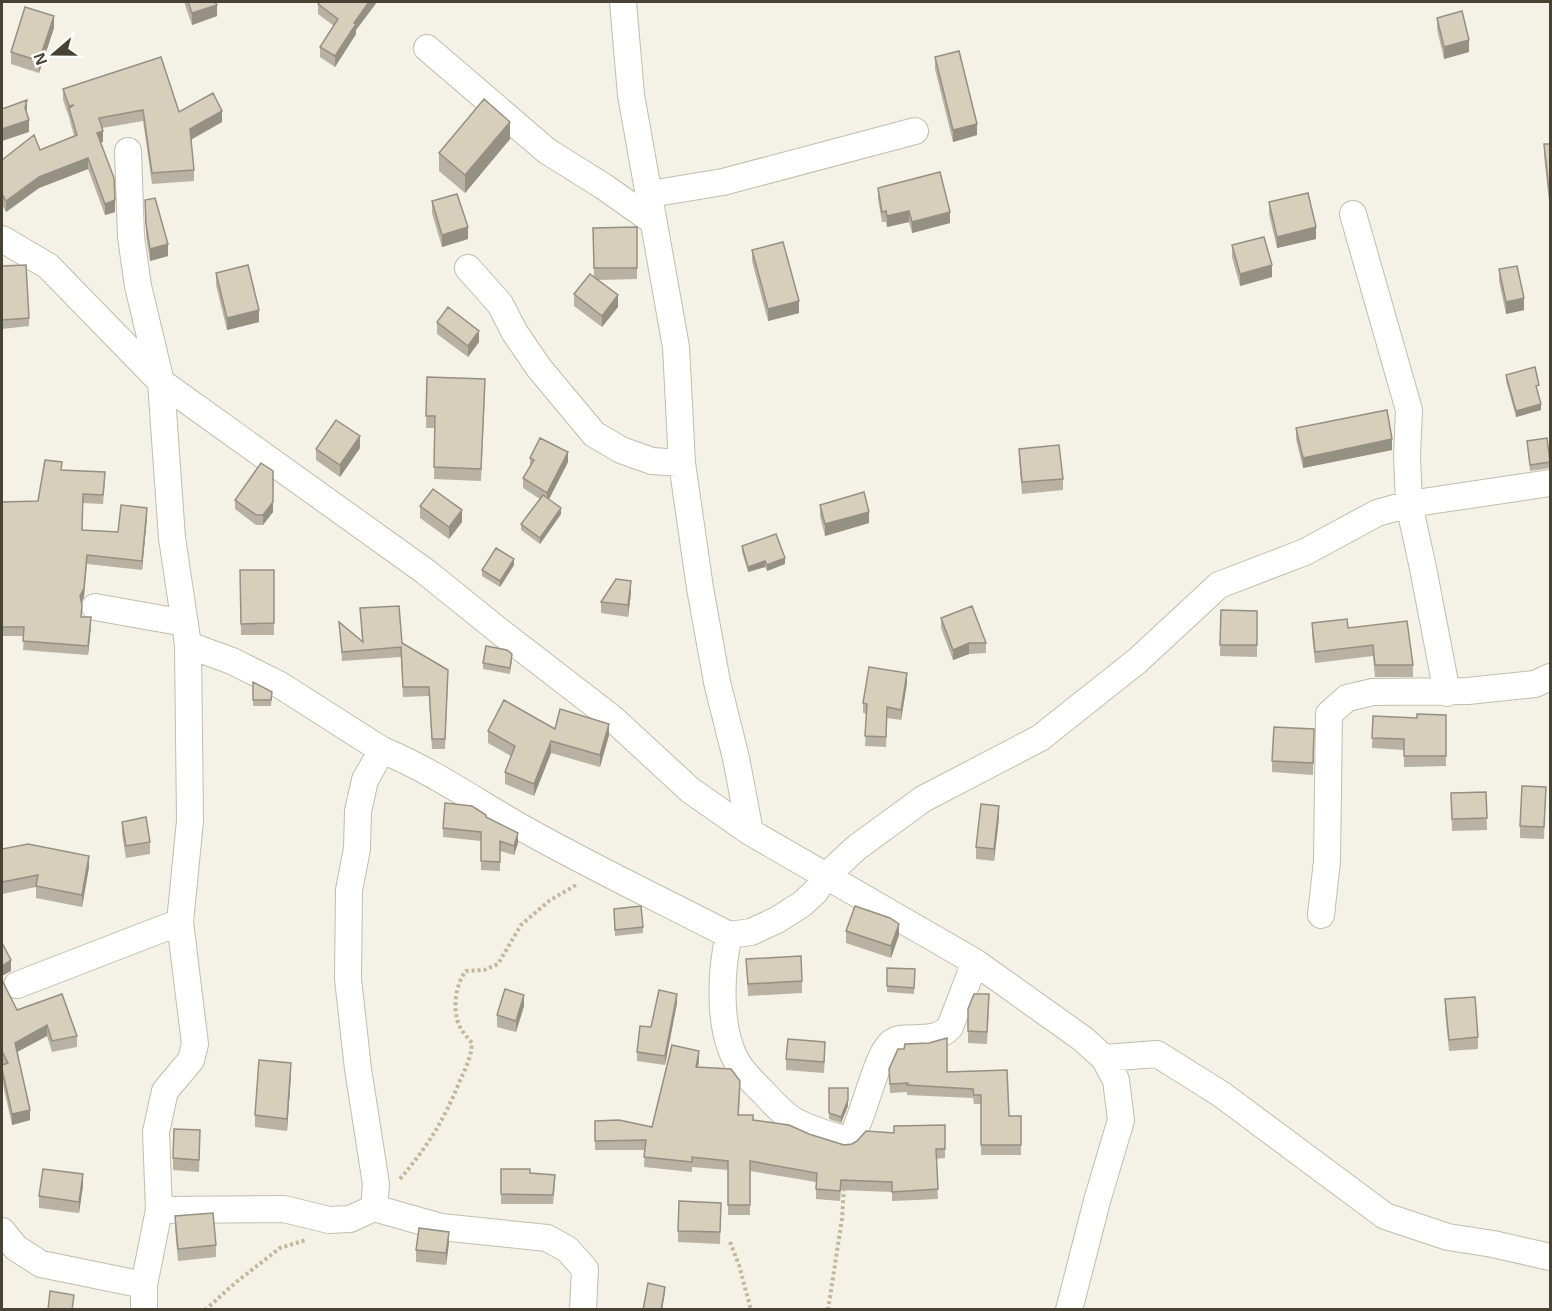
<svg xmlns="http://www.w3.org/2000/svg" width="1552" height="1311" font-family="Arial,sans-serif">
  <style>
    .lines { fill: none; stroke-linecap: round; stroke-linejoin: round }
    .street-casing { stroke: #c3bdab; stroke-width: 28 }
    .path { stroke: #c3b798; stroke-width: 4; stroke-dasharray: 3 3; stroke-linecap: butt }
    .street { stroke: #fff; stroke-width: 26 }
    .wall { fill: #b9b1a1 }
    .shaded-wall { fill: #969083 }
    .building { fill: #d7cebb; stroke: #969083; stroke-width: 1.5 }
  </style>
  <rect width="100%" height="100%" fill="#f4f1e6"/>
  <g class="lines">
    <g class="street-casing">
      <path id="street" d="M623,2L631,95L676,347L682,463L700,588L717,682L736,758L750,832
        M427,48L547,151L603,186L654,222
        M128,151L131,237L138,286L161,382L426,572L503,634L612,718L690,790L750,832L975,962L1083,1039L1104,1058L1116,1080L1121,1120L1097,1201L1069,1310
        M650,194L723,182L915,131
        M1353,214L1409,410L1407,456L1409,504L1423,568L1447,693
        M2,239L48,266L161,382L172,538L188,645L190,821L180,922L195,1044L191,1060L165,1091L156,1132L159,1210L144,1285V1310
        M468,268L500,304L515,333L539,368L594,434L621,450L652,461L682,463
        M95,607L185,623
        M188,645L232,661L280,685L382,750C433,771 478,803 526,830C592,867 661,900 729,935L751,932L777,920L802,904L815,892L826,876L856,848L923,799L1040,738L1137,661L1219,585L1305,552L1377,513L1409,504L1550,483
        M1321,915L1327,861L1329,714L1347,698L1373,692L1468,691L1535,684L1550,677
        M729,935C721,968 719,1017 731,1049C737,1067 751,1080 764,1093C773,1103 784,1115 795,1121C811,1130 829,1135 847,1140C861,1133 873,1061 890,1044C903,1031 932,1047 950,1027L975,962
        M17,985L180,922
        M1104,1058L1157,1054L1221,1094L1385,1216L1448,1237L1493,1244L1550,1257
        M374,1208L441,1227L547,1238L567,1249L585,1269L583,1310
        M159,1210L284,1209L329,1220L350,1219L374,1208L376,1184L358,1069L348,979L349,890L357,849L358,811L365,780L382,750
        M2,1231L16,1248L41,1264L144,1285"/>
    </g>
    <path class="path" d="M400,1179C427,1147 443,1122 459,1083C465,1069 471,1059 472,1043C468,1038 463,1033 460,1027C452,1012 455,984 466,971L484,970L498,964L521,925L549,901L576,885
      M730,1242L739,1265L751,1310
      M205,1310L235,1283L280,1248L306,1240
      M828,1310L842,1219L844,1186"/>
    <use href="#street" class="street"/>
  </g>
  <path class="wall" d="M184,2H215L217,16L192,25Z
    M377,2L356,30V34L335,67L320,57V47L334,26L318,14V4Z
    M1437,18L1469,52L1444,59L1437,29Z
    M54,28L39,73L11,64V52Z
    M935,57L977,135L953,142L935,69Z
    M63,89L179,112L222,122L191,140L194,170V181L152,184L143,121L102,128L103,142H101L115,212L105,215L88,169L39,188L6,212L2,205V160L40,150L74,136L69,117L63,100Z
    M510,139L465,193L439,171V153Z
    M1544,144H1551V220L1544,155Z
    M878,188L950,223L912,233L909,222L887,227L886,222H882L878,199Z
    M145,200L168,256L150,261L146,236Z
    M432,201L468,239L442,247L432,213Z
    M1269,202L1316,239L1277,248L1269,214Z
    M637,227V279L598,280L618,307L602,327L574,306V294L594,277L593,228Z
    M1232,245L1272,277L1240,286L1232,257Z
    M752,250L799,313L768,321L752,261Z
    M2,266L29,318V326L2,329Z
    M1499,269L1524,310L1506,314L1499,281Z
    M216,273L259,322L227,330L216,285Z
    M437,322L479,342L468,357L437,334Z
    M1506,375L1539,391H1538L1541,410L1516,417L1506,381Z
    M427,377L485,391L481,481L434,479L435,428H426Z
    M1296,428L1392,450L1303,468L1296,439Z
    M1527,441L1550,462V468L1530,471Z
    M360,448L340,477L316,460V449Z
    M1019,449L1063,479V490L1022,494L1019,460Z
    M530,458L568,462L549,499L561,514L540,544L521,530V524L540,499L523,488V478L530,467Z
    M62,470L105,482L103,504L83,503L82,530L118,532L147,517L142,570L87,564L84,597L82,602V617L91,626L88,655L23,650L24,636H2V502L38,501Z
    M235,500L273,512L263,525H256L235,509Z
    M820,505L869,523L825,536L820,516Z
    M420,506L462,522L449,539L420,518Z
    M742,546L785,564L767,571L765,567L748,572L742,552Z
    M514,565L500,587L482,576V570Z
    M240,570H274V635H241Z
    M631,593L628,617L601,613V602Z
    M360,608L402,643L448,679L445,749H432L429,696L403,697L401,657L342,661L339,622L362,641Z
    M1221,610L1257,611V657L1220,656Z
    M941,618L986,643V653L969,654L953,660L941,628Z
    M1312,623L1348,628L1413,665V677H1375L1373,656L1315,663L1312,635Z
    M512,660L510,674L483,669V663Z
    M253,682L272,692L271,706H253Z
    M907,683L901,720L887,718L886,747L865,746L867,714L863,713V703Z
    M1446,715V766L1404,767V750L1372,748L1373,716L1417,718Z
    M555,729L609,735L600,767L551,753L534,796L505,784V772L511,756L488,743V731Z
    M1314,729L1313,775L1272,772V761Z
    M1546,787L1544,839L1520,838V826Z
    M1486,792L1487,830L1452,831L1451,793Z
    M486,817L518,843L514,855L500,851V871L481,870V841L443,837V828Z
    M999,818L994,861L976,859V847Z
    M122,822L150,842V854L126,858L122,834Z
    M2,849L89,867L82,907L36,898V887L2,894Z
    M614,909L643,927V933L615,936Z
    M846,931L899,935L891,958L846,943Z
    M746,959L802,981V993L748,996Z
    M887,968L915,969L914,994L887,992Z
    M2,980L17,1010L77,1036V1047L52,1052L47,1036L17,1052L30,1120L12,1125L2,1080V1065L3,1064L2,1062Z
    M1445,999L1478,1037V1049L1449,1051L1445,1011Z
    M677,1003L665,1065L637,1061V1052L651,1027Z
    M524,1006L516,1032L497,1027V1015Z
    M989,1006L987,1044L968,1043V1009Z
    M825,1054L824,1073L786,1070V1059Z
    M699,1061L698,1067L740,1090L739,1115L753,1120L809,1134L844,1145L852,1144L894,1133L945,1125V1158L936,1159L938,1199L892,1201V1192L841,1190L840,1201L816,1199V1182L750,1171V1215H728V1170L692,1167V1172L644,1167L645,1150H595V1121L652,1127Z
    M889,1069L947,1072L1007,1070L1009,1116H1021V1155H981V1104H974L973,1098L907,1095V1092L890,1093Z
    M291,1075L287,1131L255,1127V1115Z
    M829,1088H848V1106L841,1123L829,1119Z
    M200,1142L199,1172L173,1170V1158Z
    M501,1169L555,1185L553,1204H501Z
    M83,1186L79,1213L39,1208V1196Z
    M721,1203L720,1244L678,1242V1231Z
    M175,1216L216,1245V1257L178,1261L175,1228Z
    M449,1243L446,1265L416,1262V1250Z"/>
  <path class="shaded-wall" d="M369,2H377L356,30V34L335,67V56L354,23Z
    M217,5V16L192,25V13Z
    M54,16V28L39,73V61Z
    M1469,40V52L1444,59V47Z
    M27,100V112L25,120V108Z
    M222,111V122L190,140V129Z
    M29,120V132L2,141V129Z
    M510,122V139L465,193V175Z
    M977,124V135L953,142V130Z
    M103,131V142L97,144V133Z
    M88,158V169L39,188L6,212V201L39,177Z
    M115,200V212L105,215V204Z
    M909,211V222L887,227V216Z
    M950,212V223L912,233V222Z
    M468,227V239L442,247V235Z
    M1316,227V239L1277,248V237Z
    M168,244V256L150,261V249Z
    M1272,265V277L1240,286V274Z
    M618,295V307L602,327V316Z
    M1524,298V310L1506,314V302Z
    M799,301V313L768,321V309Z
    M259,310V322L227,330V318Z
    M479,331V342L468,357V346Z
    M1541,404V410L1516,417V411Z
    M360,436V448L340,477V465Z
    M1392,439V450L1303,468V458Z
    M568,452V462L547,503V493Z
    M273,502V512L263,525V515Z
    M147,508V517L142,570V561Z
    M561,508V514L540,544V538Z
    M462,510V522L449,539V527Z
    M869,512V523L825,536V524Z
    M87,555L84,597L80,605V596Z
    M785,558V564L767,571V565Z
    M514,559V565L500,587V581Z
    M765,561V567L748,572V567Z
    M631,581V593L628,617V605Z
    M91,617V626L88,655V646Z
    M969,643V654L953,660V650Z
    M907,673V683L901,720V710Z
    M609,724V735L600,767V755Z
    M551,741V753L534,796V784Z
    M999,806V818L994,861V849Z
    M518,833V843L514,855V846Z
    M89,856V867L82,907V895Z
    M899,924V935L891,958V946Z
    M11,960V971L2,976V966Z
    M677,994V1003L665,1065V1056Z
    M524,995V1006L516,1032V1021Z
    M47,1025V1036L15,1053V1043Z
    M699,1051V1061L696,1077V1067Z
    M291,1063V1075L287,1131V1119Z
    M848,1100V1106L841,1123V1117Z
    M30,1110V1120L12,1125V1114Z
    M83,1174V1186L79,1213V1202Z
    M449,1232V1243L446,1265V1253Z
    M665,1287V1293L662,1310H661Z"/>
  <path class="building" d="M188,2H215L217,5L192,13Z
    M320,2H369L354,23L356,24L335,56L320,47L338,19L318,4Z
    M25,7L54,16L39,61L11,52Z
    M1462,11L1469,40L1444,47L1437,18Z
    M959,51L977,124L953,130L935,57Z
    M161,57L179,112L213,93L222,111L190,129L194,170L152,173L143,110L99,118L103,131L97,133L114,178L115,200L105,204L88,158L39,177L6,201L2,194V160L34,135L40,150L77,135L69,108L74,105L69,106L63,89Z
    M484,99L510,122L465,175L439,153Z
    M27,100L25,108L29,120L2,129V109Z
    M1544,144H1551V209Z
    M940,172L950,212L912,222L909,211L887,216L886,211L882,212L878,188Z
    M1308,193L1316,227L1277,237L1269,202Z
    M457,194L468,227L442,235L432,201Z
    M155,198L168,244L150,249L146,224L145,200Z
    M637,227V268H594L593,228Z
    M1264,237L1272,265L1240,274L1232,245Z
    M783,242L799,301L768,309L752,250Z
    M26,265L29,318L2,320V266Z
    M248,265L259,310L227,318L216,273Z
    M1517,266L1524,298L1506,302L1499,269Z
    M590,274L618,295L602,316L574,294Z
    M448,307L479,331L468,346L437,322Z
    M1535,367L1539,385L1536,386L1541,404L1516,411L1506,375Z
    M427,377L485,379L481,469L434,467L435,416H426Z
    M1387,410L1392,439L1303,458L1296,428Z
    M336,420L360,436L340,465L316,449Z
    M540,438L568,452L547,493L523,478L534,460L530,458Z
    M1547,438L1550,462L1530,465L1527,441Z
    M1059,445L1063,479L1022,482L1019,449Z
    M45,460L62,462L61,470L105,472L103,495L83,494L82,530L118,532L121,505L147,508L142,561L87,555L84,588L80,596L82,605L81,617H91L88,646L23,641L24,627H2V502L38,501Z
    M261,463L273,471V502L263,515H256L235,500Z
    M433,489L462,510L449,527L420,506Z
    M864,492L869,512L825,524L820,505Z
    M543,495L561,508L540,538L521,524Z
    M776,534L785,558L767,565L765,561L748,567L742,546Z
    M496,548L514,559L500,581L482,570Z
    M240,570H274V623L241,624Z
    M616,579L631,581L628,605L601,602Z
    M399,606L402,643L448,670L445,739H432L429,687H403L401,647L342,652L339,622L363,642L360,608Z
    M972,606L986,643H969L953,650L941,618Z
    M1221,610L1257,611V645H1220Z
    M1347,619L1348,628L1407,621L1413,665H1375L1373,645L1315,652L1312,623Z
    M486,646L507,650L512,654L510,668L483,663Z
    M869,667L907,673L901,710L887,707L886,737L865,736L867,704L863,703Z
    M253,682L272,692L271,700H253Z
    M504,700L555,729L560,709L609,724L600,755L551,741L534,784L505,772L515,746L488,731Z
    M1417,714L1446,715V756H1404V739L1372,738L1373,716L1417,718Z
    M1274,727L1314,729L1313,763L1272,761Z
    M1522,786L1546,787L1544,827L1520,826Z
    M1486,792L1487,818L1452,819L1451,793Z
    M445,803L472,806L486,815V817L518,833L514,846L500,841V862L481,861V832L443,828Z
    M981,804L999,806L994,849L976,847Z
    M146,817L150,842L126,846L122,822Z
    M28,844L89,856L82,895L36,886L38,875L2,882V849Z
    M641,906L643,927L615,930L614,909Z
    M855,906L890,918L899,924L891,946L846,931Z
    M2,943L11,960L2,966Z
    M801,956L802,981L748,984L746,959Z
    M887,968L915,969L914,988L887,986Z
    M2,980L17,1010L62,994L77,1036L52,1041L47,1025L15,1043L30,1110L12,1114L2,1069V1065L8,1063L2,1051Z
    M505,989L524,995L516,1021L497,1015Z
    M659,990L677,994L665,1056L637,1052L640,1026L651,1027Z
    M974,994H989L987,1032L968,1031V1009Z
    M1475,997L1478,1037L1449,1040L1445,999Z
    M947,1038V1072L1007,1070L1009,1116H1021V1145H981V1095H974L973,1089L907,1085L908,1083L890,1084L889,1069L898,1049H904L905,1044L929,1043Z
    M788,1039L825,1042L824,1062L786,1059Z
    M672,1045L699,1051L696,1067L731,1069L740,1081L738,1115H753V1120L789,1125L809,1134L844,1145L852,1144L857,1141L866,1131L894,1133V1126L945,1125V1149H936L938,1189L892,1192V1182L841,1180L840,1191L816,1189L817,1173L750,1161V1205H728V1161L692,1157V1162L644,1157L646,1140L595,1141V1121L619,1120L652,1127Z
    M259,1060L291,1063L287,1119L255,1115Z
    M829,1088H848V1100L841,1117L829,1113Z
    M174,1129L200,1130L199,1160L173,1158Z
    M43,1169L83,1174L79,1202L39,1196Z
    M501,1169H530V1173L555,1175L553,1195L501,1194Z
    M679,1201L721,1203L720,1232L678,1231Z
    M213,1213L216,1245L178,1249L175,1216Z
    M419,1228L449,1232L446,1253L416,1250Z
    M648,1283L665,1287L661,1310H643Z
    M50,1291L74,1295L72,1310H48Z"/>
  <rect width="1552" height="1311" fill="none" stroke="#484235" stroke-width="6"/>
  <g transform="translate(54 54) rotate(250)" stroke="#ffffff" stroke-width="4.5" paint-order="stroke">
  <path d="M0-4.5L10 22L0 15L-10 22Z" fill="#484235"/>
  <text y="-9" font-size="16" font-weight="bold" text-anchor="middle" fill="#484235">N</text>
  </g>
</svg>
